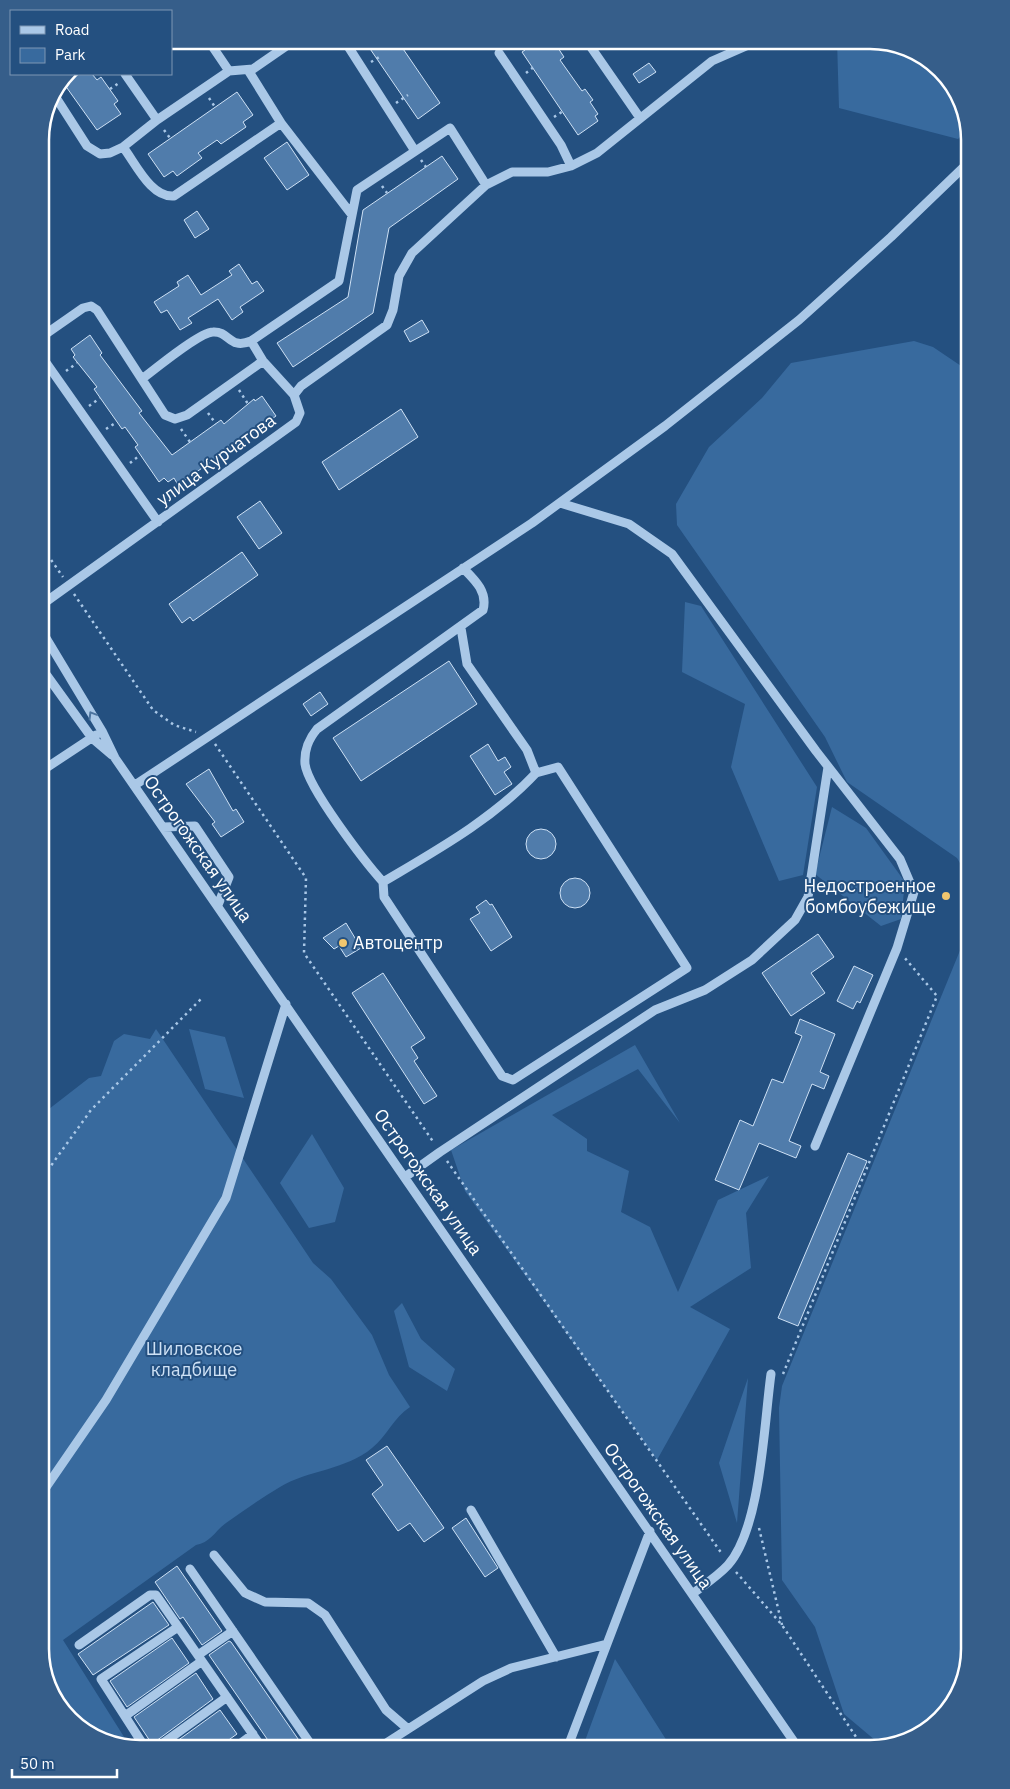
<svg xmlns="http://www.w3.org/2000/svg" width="1010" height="1789" font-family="'IBM Plex Sans',sans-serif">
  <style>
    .green { fill: #386a9e }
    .building { fill: #507cab; stroke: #cee1f5 }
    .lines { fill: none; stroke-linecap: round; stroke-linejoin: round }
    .path { stroke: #aac8e7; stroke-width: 2.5; stroke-dasharray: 2.5 4; stroke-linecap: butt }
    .minor { stroke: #aac8e7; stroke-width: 9 }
    .oneway { stroke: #4c749f }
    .poi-dot { fill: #f1c66e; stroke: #245080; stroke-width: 2 }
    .labels { text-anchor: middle; stroke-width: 4; stroke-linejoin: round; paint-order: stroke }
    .street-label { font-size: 18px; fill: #fff; stroke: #245080 }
    .poi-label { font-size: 18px; fill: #fff; stroke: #245080; text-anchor: end }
    .park-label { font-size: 18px; fill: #cee1f5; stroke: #245080 }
    .rim { fill: none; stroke: #fff; stroke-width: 2.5 }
  </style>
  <rect width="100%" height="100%" fill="#245080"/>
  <path class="green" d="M837,40H877L926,57L960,96L968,129L958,139L839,108Z
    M914,341L933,347L970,372V880L957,858L847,782L825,737L677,525L676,504L709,447L762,398L791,363Z
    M685,602L701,606L817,787L803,875L779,881L731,767L745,704L682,672Z
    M832,807L866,828L905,882L901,919L881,926L815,874Z
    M970,926V1649L953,1704L914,1739L882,1746L844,1714L815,1627L782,1580L779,1408L782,1386Z
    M156,1029L313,1263L331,1279L372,1335L389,1375L410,1407C394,1417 387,1436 372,1448C346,1470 308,1470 280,1487C262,1498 244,1510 226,1523C215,1531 210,1543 196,1545L63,1640L131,1748L85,1732L50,1693L40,1649V1116L89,1078L101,1076L114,1041L124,1034L150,1039Z
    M189,1029L225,1037L244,1098L205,1089Z
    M635,1045L680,1123L638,1069L552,1115L587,1139V1151L629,1171L621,1212L650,1227L678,1292L718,1200L769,1176L746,1213L751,1268L690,1307L730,1329L657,1460L465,1191L451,1150Z
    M312,1134L344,1188L335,1222L309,1228L280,1183Z
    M402,1303L421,1339L455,1369L447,1391L409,1367L394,1311Z
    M748,1378L737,1523L719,1463Z
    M615,1659L672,1749H582Z"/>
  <path class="building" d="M364,40H397L440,103L418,119Z
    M528,40H547L553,48L556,45L564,57L560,60L582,91L585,89L593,100L590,102L598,114L595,116L598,121L578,135L522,52L525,50L522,45Z
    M649,63L656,72L639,83L633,74Z
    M66,74H92L97,80L101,77L118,101L114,104L121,114L97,130L62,81Z
    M237,92L253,115L243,122L246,127L221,144L217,140L198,153L202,158L177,176L173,171L164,177L148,154Z
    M287,142L309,175L287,190L264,158Z
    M442,156L458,179L389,228L373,313L293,367L277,343L348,297L363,210Z
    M197,211L209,229L195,238L184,220Z
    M239,264L252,284L257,281L264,291L240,307L243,312L232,320L218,299L188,318L192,323L180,330L167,310L161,313L154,302L179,286L177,282L188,275L201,295L232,275L229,271Z
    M422,320L429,332L410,342L404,331Z
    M90,335L102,353L100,355L142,411L139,413L172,455L221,420L224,424L254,399L255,401L262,396L276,416L178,485L174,478L168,482L164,478L159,482L135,447L138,445L125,427L122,429L94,389L97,387L73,357L75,355L71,349Z
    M401,409L418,437L339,490L322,462Z
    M260,501L282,533L259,549L237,517Z
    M242,552L258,575L193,621L190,617L182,623L169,604Z
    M449,661L477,704L361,781L333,738Z
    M320,692L328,704L311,716L303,704Z
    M488,744L498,761L505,757L511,767L504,772L512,784L495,795L470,756Z
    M209,769L233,811L236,809L244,822L221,837L212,824L215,822L186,784Z
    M526 844a15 15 0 1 1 30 0a15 15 0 1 1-30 0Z
    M560 893a15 15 0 1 1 30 0a15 15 0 1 1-30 0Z
    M486,900L490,905L492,904L512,937L491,951L470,919L480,913L476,907Z
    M346,923L361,948L346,957L339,946L334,949L323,938Z
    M818,934L834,957L811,973L825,993L791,1016L762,973Z
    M854,966L873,975L860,1003L857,1001L853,1009L837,1001Z
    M383,973L425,1038L411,1047L418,1058L414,1061L437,1096L424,1104L352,993Z
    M800,1019L835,1034L820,1072L829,1076L824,1089L812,1084L789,1141L801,1146L796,1158L759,1143L739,1190L715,1180L740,1120L753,1126L772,1079L783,1083L802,1036L795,1033Z
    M848,1153L867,1161L798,1326L778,1318Z
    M387,1446L444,1528L424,1542L410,1523L398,1531L372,1494L383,1485L366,1460Z
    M466,1518L498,1568L485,1577L452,1528Z
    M177,1566L222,1631L202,1645L183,1617L180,1619L155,1582Z
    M153,1602L169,1625L93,1675L78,1654Z
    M172,1638L189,1663L127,1707L110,1681Z
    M229,1641L231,1642L305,1749H274L209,1655Z
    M196,1673L213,1699L152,1744L134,1717Z
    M220,1710L237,1734L216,1749H166Z"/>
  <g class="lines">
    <path class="path" d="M371,62L381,56
      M526,73L535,66
      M110,89L119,83
      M209,98L215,107
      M396,103L408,95
      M554,117L565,110
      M164,130L170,138
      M421,160L426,167
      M382,186L387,193
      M66,371L77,363
      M239,390L248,404
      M89,406L100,398
      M208,413L216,424
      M106,429L117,422
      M181,429L190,442
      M130,463L140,455
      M40,544L63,577
      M74,594L153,710L174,725L196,732
      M215,744L306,878L304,953L434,1143
      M447,1161L722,1554
      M40,1181L91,1110L201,999
      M783,1374L937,996L904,957
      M759,1528L782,1625
      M736,1572L782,1625L864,1749"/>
    <path class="minor" d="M208,40L229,71
      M344,40L415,151
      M586,40L640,118
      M499,53L561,145L571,166
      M125,74L157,120
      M53,93L87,146L100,154L110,153L123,147L157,120L229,71L253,69L295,40
      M281,123L352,215
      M123,147C136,164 151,198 174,196L281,123L248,70
      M40,338L83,308L91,306L97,310L165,415L175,419L187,415L263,361L294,395
      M40,354L158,522
      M263,361L251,341L339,281L357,190L450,128L486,185
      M142,379C155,369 200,332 213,332C230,331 229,350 251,341
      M560,503L629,524L672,554L816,751L900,859L914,892L897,948L815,1146
      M40,606L296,422L300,413L294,395L301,386L387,325L393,310L399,276L412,253L486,185L512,172H548L571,166L597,153L712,61L760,40
      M40,628L102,731L115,758L799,1749
      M461,628L467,664L527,750L536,773C493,819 437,850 383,882L384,897L502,1076L513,1080L687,968L558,767L536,773
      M40,666L92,738L112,755
      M40,772L96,735
      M135,785L532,523L665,426L799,320L891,237L970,161
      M163,827L195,826L229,877L218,905
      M383,882C365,862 308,788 305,764C304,750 308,740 317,729L483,610C488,592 475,580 463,568
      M405,1177L440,1152L655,1010L705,990L752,960L795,920L808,897L828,767
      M40,1496L106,1400L226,1198L286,1004
      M471,1510L556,1657
      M214,1555L245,1593L265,1602L308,1603L325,1615L386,1710L408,1729
      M190,1569L314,1749
      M692,1594C704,1585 718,1576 728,1565C761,1528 764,1423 771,1374
      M79,1645L150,1595H156L263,1749
      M198,1655L233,1631
      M125,1716L202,1661
      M146,1749L101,1679L178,1627
      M155,1749L227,1697
      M233,1749L253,1734
      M377,1749L483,1681L511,1668L607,1644
      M567,1749L650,1531"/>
  </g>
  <defs><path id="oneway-chevron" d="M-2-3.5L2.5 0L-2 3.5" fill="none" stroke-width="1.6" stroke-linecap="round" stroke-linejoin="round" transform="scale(1.25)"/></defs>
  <use class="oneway" href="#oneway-chevron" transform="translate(92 715) rotate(-121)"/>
  <g class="poi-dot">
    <circle cx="946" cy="896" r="5"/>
    <circle cx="343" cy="943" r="5"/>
  </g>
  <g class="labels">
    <g class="street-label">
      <text transform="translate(216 460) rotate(-36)" y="6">улица Курчатова</text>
      <text transform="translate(198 849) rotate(55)" y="6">Острогожская улица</text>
      <text transform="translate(428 1182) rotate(55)" y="6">Острогожская улица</text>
      <text transform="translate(658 1516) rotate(55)" y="6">Острогожская улица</text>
    </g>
    <g class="poi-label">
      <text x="936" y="892">Недостроенное<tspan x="936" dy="21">бомбоубежище</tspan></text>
      <text x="353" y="949" text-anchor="start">Автоцентр</text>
    </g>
    <g class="park-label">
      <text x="194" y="1355">Шиловское<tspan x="194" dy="21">кладбище</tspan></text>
    </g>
  </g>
  <path d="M0 0H1010V1789H0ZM140 49H870A91 91 0 0 1 961 140V1649A91 91 0 0 1 870 1740H140A91 91 0 0 1 49 1649V140A91 91 0 0 1 140 49Z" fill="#365e8a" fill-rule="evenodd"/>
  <path class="rim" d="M140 49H870A91 91 0 0 1 961 140V1649A91 91 0 0 1 870 1740H140A91 91 0 0 1 49 1649V140A91 91 0 0 1 140 49Z"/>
  <rect x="10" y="10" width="162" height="65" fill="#245080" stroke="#7c96b3"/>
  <rect x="20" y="26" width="25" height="8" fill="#aac8e7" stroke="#7c96b3"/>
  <text x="55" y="35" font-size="15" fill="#ffffff">Road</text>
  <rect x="20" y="48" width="25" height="15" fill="#386a9e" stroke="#7c96b3"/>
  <text x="55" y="60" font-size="15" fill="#ffffff">Park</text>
  <path d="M12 1769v8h105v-8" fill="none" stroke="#ffffff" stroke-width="2.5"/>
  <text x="20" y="1769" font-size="15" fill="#ffffff" stroke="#245080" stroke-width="4" paint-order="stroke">50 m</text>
</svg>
